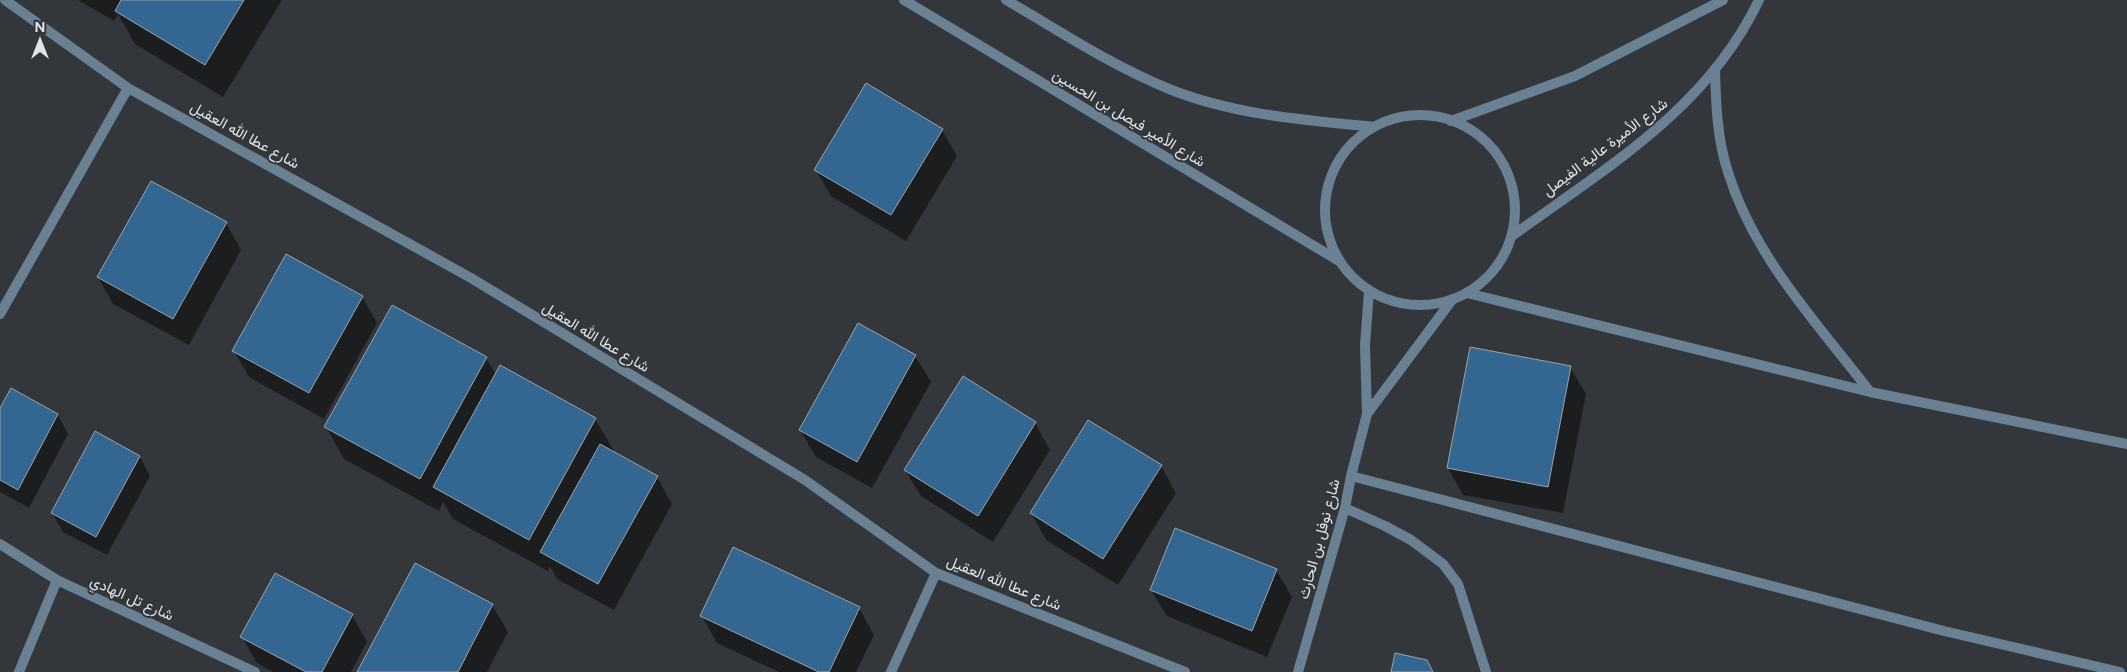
<svg xmlns="http://www.w3.org/2000/svg" width="2127" height="672" font-family="Figtree,Vazirmatn,sans-serif">
  <style>
    .shadow { fill: #0007 }
    .building { fill: #336690; stroke: #9ea3a8 }
    .lines { fill: none; stroke-linecap: round; stroke-linejoin: round }
    .minor { stroke: #6a8093; stroke-width: 10 }
    .tertiary { stroke: #6a8093; stroke-width: 10 }
    .labels { text-anchor: middle; stroke-width: 4; stroke-linejoin: round; paint-order: stroke }
    .street-label { font-size: 15px; fill: #e1e4e6; stroke: #33373b }
  </style>
  <rect width="100%" height="100%" fill="#33373b"/>
  <path class="shadow" d="M78,0H282L223,97L135,44L118,14L114,21Z
    M942,130L957,156L906,241L831,196L816,170Z
    M226,223L241,250L189,345L113,304L98,277Z
    M362,297L377,323L324,419L249,377L234,351Z
    M392,307L486,358L496,375L595,419L614,451L613,453L657,477L672,504L614,610L557,579L550,566L548,571L453,519L443,502L439,511L344,459L326,427Z
    M915,356L931,382L872,488L816,457L800,430Z
    M1570,367L1586,394L1563,513L1463,495L1448,468Z
    M11,390L58,415L68,434L29,508L0,492V410Z
    M1035,423L1050,450L993,542L921,496L905,470Z
    M140,457L150,476L107,555L63,532L52,513Z
    M1161,466L1176,493L1118,585L1046,540L1031,513Z
    M415,564L492,605L508,632L487,672H358Z
    M1276,570L1292,597L1267,657L1167,616L1151,590Z
    M859,608L874,635L856,672H779L717,643L702,616Z
    M352,615L367,642L351,672H273L257,663L242,637Z"/>
  <path class="building" d="M121,0H244L205,65L115,11Z
    M866,83L943,129L891,215L814,170Z
    M151,181L227,222L173,319L97,277Z
    M286,254L363,296L309,393L232,351Z
    M392,305L487,357L420,479L324,427Z
    M858,323L916,355L857,462L799,430Z
    M1470,347L1571,366L1548,487L1447,468Z
    M500,365L596,418L529,540L433,487Z
    M963,376L1036,422L978,516L904,470Z
    M11,388L58,414L18,490L0,480V408Z
    M1088,420L1162,465L1103,559L1030,513Z
    M95,431L140,456L96,537L51,513Z
    M600,444L658,476L598,584L540,552Z
    M1175,528L1277,569L1252,631L1150,590Z
    M733,547L860,607L829,672H819L700,616Z
    M415,563L493,604L458,672H357Z
    M275,573L353,614L322,672H306L240,637Z
    M1395,653L1427,660L1433,672H1391Z"/>
  <g class="lines">
    <path class="minor" d="M5,0L128,88L471,278L805,480L936,573L1185,672
      M1715,70C1716,104 1717,139 1728,172C1754,257 1818,324 1870,392
      M1467,293L1870,392L2127,444
      M0,314L128,88
      M1367,414L1452,300
      M1351,476L1944,631L2120,672
      M1345,508L1385,526L1411,540L1443,564L1458,584L1486,672
      M0,544L57,580L255,672
      M19,672L57,580
      M891,672L936,573
      M1298,672L1345,508L1351,476L1367,414L1365,345L1369,291"/>
    <path class="tertiary" d="M904,0L1339,261
      M1006,0C1060,31 1112,66 1169,89C1234,115 1305,120 1374,127
      M1325 210a95 95 0 1 1 190 0a95 95 0 1 1-190 0Z
      M1451,121L1575,76L1723,0
      M1512,236C1606,168 1707,109 1759,0"/>
  </g>
  <g class="labels">
    <g class="street-label">
      <text transform="translate(1129 118) rotate(31)" y="5">شارع الأمير فيصل بن الحسين</text>
      <text transform="translate(245 135) rotate(29)" y="5">شارع عطا الله العقيل</text>
      <text transform="translate(1605 147) rotate(-37)" y="5">شارع الأميرة عالية الفيصل</text>
      <text transform="translate(596 337) rotate(31)" y="5">شارع عطا الله العقيل</text>
      <text transform="translate(1319 539) rotate(-75)" y="5">شارع نوفل بن الحارث</text>
      <text transform="translate(1004 583) rotate(22)" y="5">شارع عطا الله العقيل</text>
      <text transform="translate(132 598) rotate(24)" y="5">شارع تل الهادي</text>
    </g>
  </g>
  <g transform="translate(40 40)" stroke="#33373b" stroke-width="4" paint-order="stroke">
  <path d="M0-4L9 19L0 12L-9 19Z" fill="#e1e4e6"/>
  <text y="-8" font-size="14" font-weight="bold" text-anchor="middle" fill="#e1e4e6">N</text>
  </g>
</svg>
